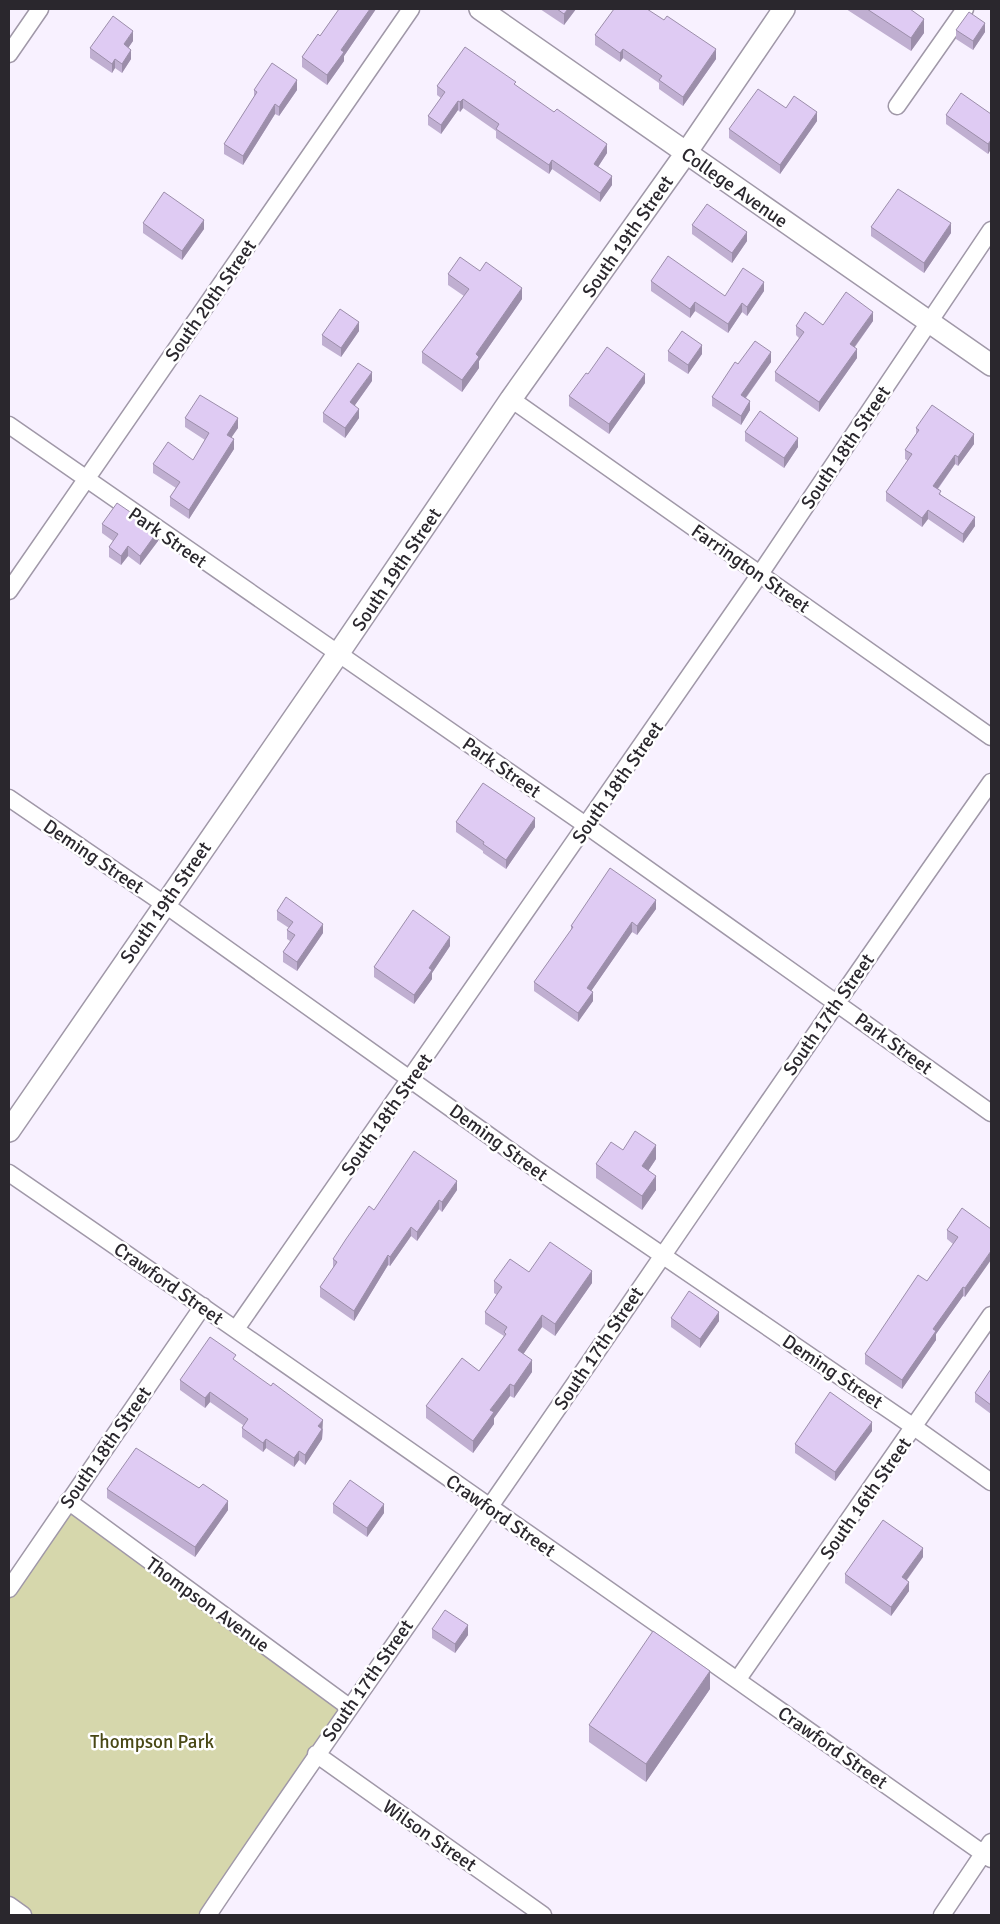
<svg xmlns="http://www.w3.org/2000/svg" width="1000" height="1924" font-family="Signika,sans-serif">
  <style>
    .green { fill: #d6d7ac }
    .lines { fill: none; stroke-linecap: round; stroke-linejoin: round }
    .minor-casing { stroke: #a098a8; stroke-width: 19 }
    .tertiary-casing { stroke: #a098a8; stroke-width: 24 }
    .minor { stroke: #fff; stroke-width: 16 }
    .tertiary { stroke: #fff; stroke-width: 21 }
    .wall { fill: #c0afd1 }
    .shaded-wall { fill: #9c8eaa }
    .building { fill: #dfcbf3; stroke: #9c8eaa }
    .labels { text-anchor: middle; stroke-width: 5; stroke-linejoin: round; paint-order: stroke }
    .street-label { font-size: 19px; fill: #2a272d; stroke: #fff }
    .park-label { font-size: 19px; fill: #494815; stroke: #fff }
  </style>
  <rect width="100%" height="100%" fill="#f8f1ff"/>
  <path class="green" d="M68,1501L349,1707L209,1915H22L9,1906V1589Z"/>
  <g class="lines">
    <g class="minor-casing">
      <path id="minor" d="M9,54L40,9
        M897,106L965,9
        M511,399L991,737
        M9,425L587,826L991,1113
        M9,591L411,9
        M9,798L164,904L536,1169L914,1427L991,1482
        M9,1173C338,1399 665,1629 991,1859
        M236,1329L760,574L991,230
        M68,1501L349,1707
        M9,1589L203,1306
        M738,1679L991,1315
        M316,1754L543,1915
        M9,1905L23,1915
        M208,1915C300,1777 397,1642 491,1505C658,1264 822,1021 991,782
        M942,1915L991,1842"/>
    </g>
    <g class="tertiary-casing">
      <path id="tertiary" d="M480,9L991,365
        M9,1131L338,654L511,399L686,153L784,9"/>
    </g>
    <use href="#minor" class="minor"/>
    <use href="#tertiary" class="tertiary"/>
  </g>
  <path class="wall" d="M339,9H376L344,56V61L327,85L302,67V57L320,36Z
    M540,9H576L564,25Z
    M846,9H910L924,33L911,51Z
    M956,30L985,32L973,50L956,39Z
    M595,35L716,59L683,106L659,89V83L623,58L620,62L595,45Z
    M133,41L128,48L131,59L122,73L115,68L112,73L90,58V48Z
    M437,86H516L607,153L598,167L612,185L600,202L552,169L549,174L496,138V131L463,108L460,112L458,110L441,134L428,125V116L441,98L437,95Z
    M254,90H297L279,116L275,114L243,165L224,154V144L254,97Z
    M786,108L817,121L780,174L729,138V129Z
    M991,114V149L988,154L946,124V115Z
    M143,223L204,229L182,260L143,233Z
    M692,225L747,241L732,263L692,234Z
    M871,227L951,233L924,273L871,236Z
    M480,271L522,299L479,361V368L462,392L422,363V352L464,296L448,285V274Z
    M651,281L725,296L764,291L747,316L742,312L728,333L695,311L690,318L651,291Z
    M873,321L855,347L857,358L819,412L775,381V372L799,338L796,335V326Z
    M359,331L341,357L322,345V335Z
    M668,351L702,354L688,374L668,361Z
    M771,362L746,398L750,410L741,425L712,406V397L738,364Z
    M372,381L355,405L359,418L345,438L323,422V413Z
    M645,383L609,434L569,406V396Z
    M185,418L238,428L231,437L234,449L189,519L170,506V497L176,488L153,473V464L193,460L205,440L185,427Z
    M916,428L974,444L958,466L955,464L938,489L941,495L975,526L963,543L928,519L922,527L886,501V492L908,461L905,459V450L916,434Z
    M745,432L798,447L784,468L745,441Z
    M102,524L158,541L140,565L128,556L121,565L109,557V547L113,541L102,533Z
    M456,822L535,827L506,869L483,853V851L456,832Z
    M656,909L637,935L632,932L591,991L593,1001L578,1022L534,991V982L571,930V926Z
    M277,911L323,933L297,971L283,962V952L290,941L287,939V930L289,928L277,920Z
    M450,946L432,973V979L414,1004L374,977V967Z
    M656,1159L648,1171L656,1190L642,1210L596,1178V1164Z
    M457,1190L442,1212L439,1209L417,1241L411,1236L390,1266L388,1265L354,1321L320,1297V1287L333,1269V1259L374,1210Z
    M991,1229L965,1297L963,1296L936,1334V1340L902,1389L865,1364V1354L927,1281L953,1244L947,1239V1230Z
    M529,1272L592,1283L555,1336L542,1327L523,1354L532,1372L514,1398L510,1396L494,1418V1424L473,1453L426,1418V1406L479,1371L504,1336L485,1324V1312L497,1295L494,1293V1281Z
    M671,1318L719,1321L700,1348L671,1327Z
    M236,1362L323,1429L322,1439L305,1465L299,1460L294,1467L266,1448L263,1452L242,1437V1428L243,1425L210,1402L205,1408L180,1390V1380Z
    M991,1369V1414L975,1402V1393Z
    M872,1431L835,1481L795,1453V1444Z
    M107,1489L228,1510L195,1557L107,1498Z
    M333,1504L384,1513L367,1537L333,1513Z
    M923,1557L907,1580L909,1591L891,1616L845,1583V1574Z
    M432,1629L468,1635L455,1653L432,1638Z
    M710,1689L646,1782L589,1742V1725Z"/>
  <path class="shaded-wall" d="M370,9H376L344,56V61L327,85V75L341,50Z
    M568,9H576L564,25V14Z
    M924,19V33L911,51V38Z
    M985,23V32L973,50V41Z
    M133,31V41L124,54V44Z
    M623,49V58L620,62V53Z
    M716,49V59L683,106V97Z
    M131,50V59L122,73V64Z
    M115,59V68L112,73V64Z
    M297,80V90L279,116V107Z
    M463,99V108L460,112V102Z
    M458,101V110L441,134V125Z
    M275,104V114L243,165V156Z
    M817,112V121L780,174V165Z
    M991,140V149L988,154V144Z
    M607,144V153L594,173V164Z
    M552,160V169L549,174V165Z
    M612,176V185L600,202V193Z
    M204,220V229L182,260V251Z
    M951,223V233L924,273V263Z
    M747,232V241L732,263V253Z
    M764,282V291L747,316V307Z
    M522,288V299L479,361V368L462,392V380L476,354Z
    M695,302V311L690,318V309Z
    M742,303V312L728,333V324Z
    M873,312V321L850,353V344Z
    M359,322V331L341,357V348Z
    M702,345V354L688,374V365Z
    M857,349V358L819,412V402Z
    M771,352V362L741,404V395Z
    M372,372V381L350,412V402Z
    M645,374V383L609,434V424Z
    M750,401V410L741,425V416Z
    M359,409V418L345,438V428Z
    M238,418V428L227,444V435Z
    M974,434V444L958,466V457Z
    M798,438V447L784,468V458Z
    M234,439V449L189,519V510Z
    M955,455V464L933,495V486Z
    M928,510V519L922,527V518Z
    M975,517V526L963,543V534Z
    M158,531V541L140,565V556Z
    M128,546V556L121,565V556Z
    M535,818V827L506,869V860Z
    M656,900V909L637,935V926Z
    M632,922V932L587,997V988Z
    M323,924V933L297,971V962Z
    M450,937V946L432,973V979L414,1004V995L429,968Z
    M593,992V1001L578,1022V1013Z
    M656,1145V1159L642,1180V1166Z
    M656,1176V1190L642,1210V1196Z
    M457,1181V1190L442,1212V1202Z
    M439,1200V1209L417,1241V1232Z
    M411,1227V1236L390,1266V1257Z
    M991,1251V1260L965,1297V1288Z
    M388,1255V1265L354,1321V1311Z
    M592,1271V1283L555,1336V1324Z
    M963,1287V1296L936,1334V1340L902,1389V1380L933,1329Z
    M719,1312V1321L700,1348V1339Z
    M542,1315V1327L518,1362V1350Z
    M532,1360V1372L514,1398V1386Z
    M510,1384V1396L494,1418V1424L473,1453V1441L490,1410Z
    M210,1392V1402L205,1408V1398Z
    M323,1420L322,1439L305,1465V1455L318,1426Z
    M872,1422V1431L835,1481V1472Z
    M266,1439V1448L263,1452V1443Z
    M299,1451V1460L294,1467V1458Z
    M228,1501V1510L195,1557V1547Z
    M384,1504V1513L367,1537V1528Z
    M923,1548V1557L902,1586V1577Z
    M909,1582V1591L891,1616V1607Z
    M468,1625V1635L455,1653V1644Z
    M710,1671V1689L646,1782V1764Z"/>
  <path class="building" d="M339,9H370L341,50L344,52L327,75L302,57L318,34L320,36Z
    M557,9H568L564,14Z
    M614,9H647L664,20L667,16L716,49L683,97L659,80L662,76L623,49L620,53L595,35Z
    M867,9H910L924,19L911,38Z
    M969,12L985,23L973,41L956,30Z
    M113,16L133,31L124,44L131,50L122,64L115,59L112,64L90,48Z
    M465,47L516,82L514,84L554,112L557,109L607,144L594,164L612,176L600,193L552,160L549,165L496,129L499,124L463,99L460,102L458,101L441,125L428,116L445,92L437,86Z
    M272,63L297,80L279,107L275,104L243,156L224,144L257,92L254,90Z
    M758,89L786,108L794,96L817,112L780,165L729,129Z
    M961,93L991,114V140L988,144L946,115Z
    M898,189L951,223L924,263L871,227Z
    M164,192L204,220L182,251L143,223Z
    M707,204L747,232L732,253L692,225Z
    M668,256L725,296L743,268L764,282L747,307L742,303L728,324L695,302L690,309L651,281Z
    M460,257L480,271L486,262L522,288L476,354L479,357L462,380L422,352L469,289L448,274Z
    M846,292L873,312L850,344L857,349L819,402L775,372L804,332L796,326L805,312L823,325Z
    M340,309L359,322L341,348L322,335Z
    M682,331L702,345L688,365L668,351Z
    M755,341L771,352L741,395L750,401L741,416L712,397L735,362L738,364Z
    M607,347L645,374L609,424L569,396L586,373L588,374Z
    M358,363L372,372L350,402L359,409L345,428L323,413Z
    M200,395L238,418L227,435L234,439L189,510L170,497L180,482L153,464L168,442L193,460L209,433L185,418Z
    M932,405L974,434L958,457L955,455L933,486L941,491L939,494L975,517L963,534L928,510L922,518L886,492L912,454L905,450L919,430L916,428Z
    M760,411L798,438L784,458L745,432Z
    M117,503L158,531L140,556L128,546L121,556L109,547L118,534L102,524Z
    M483,783L535,818L506,860L483,844L484,842L456,822Z
    M610,868L656,900L637,926L632,922L587,988L593,992L578,1013L534,982L573,927L571,926Z
    M286,897L323,924L297,962L283,952L295,935L287,930L293,922L277,911Z
    M413,910L450,937L429,968L432,970L414,995L374,967Z
    M635,1131L656,1145L642,1166L656,1176L642,1196L596,1164L611,1142L623,1150Z
    M414,1151L457,1181L442,1202L439,1200L417,1232L411,1227L390,1257L388,1255L354,1311L320,1287L337,1262L333,1259L346,1239L369,1206L374,1210Z
    M962,1208L991,1229V1251L965,1288L963,1287L933,1329L936,1331L902,1380L865,1354L918,1275L927,1281L958,1237L947,1230Z
    M550,1242L592,1271L555,1324L542,1315L518,1350L532,1360L514,1386L510,1384L490,1410L494,1412L473,1441L426,1406L462,1358L479,1371L506,1334L504,1332L507,1327L485,1312L502,1287L494,1281L510,1259L529,1272Z
    M689,1291L719,1312L700,1339L671,1318Z
    M210,1337L236,1355L233,1359L271,1386L273,1383L323,1420L318,1426L322,1429L305,1455L299,1451L294,1458L266,1439L263,1443L242,1428L248,1419L210,1392L205,1398L180,1380Z
    M991,1369V1405L975,1393Z
    M830,1392L872,1422L835,1472L795,1444Z
    M136,1448L199,1488L203,1484L228,1501L195,1547L107,1489Z
    M350,1480L384,1504L367,1528L333,1504Z
    M883,1520L923,1548L902,1577L909,1582L891,1607L845,1574Z
    M445,1610L468,1625L455,1644L432,1629Z
    M653,1631L710,1671L646,1764L589,1725Z"/>
  <g class="labels">
    <g class="street-label">
      <text transform="translate(735 187) rotate(35)" y="7">College Avenue</text>
      <text transform="translate(627 236) rotate(-55)" y="7">South 19th Street</text>
      <text transform="translate(210 300) rotate(-55)" y="7">South 20th Street</text>
      <text transform="translate(845 447) rotate(-56)" y="7">South 18th Street</text>
      <text transform="translate(168 537) rotate(35)" y="7">Park Street</text>
      <text transform="translate(751 568) rotate(35)" y="7">Farrington Street</text>
      <text transform="translate(396 569) rotate(-56)" y="7">South 19th Street</text>
      <text transform="translate(502 767) rotate(35)" y="7">Park Street</text>
      <text transform="translate(617 782) rotate(-55)" y="7">South 18th Street</text>
      <text transform="translate(94 856) rotate(34)" y="7">Deming Street</text>
      <text transform="translate(165 902) rotate(-55)" y="7">South 19th Street</text>
      <text transform="translate(828 1014) rotate(-55)" y="7">South 17th Street</text>
      <text transform="translate(894 1043) rotate(36)" y="7">Park Street</text>
      <text transform="translate(386 1114) rotate(-55)" y="7">South 18th Street</text>
      <text transform="translate(499 1142) rotate(36)" y="7">Deming Street</text>
      <text transform="translate(169 1283) rotate(35)" y="7">Crawford Street</text>
      <text transform="translate(598 1348) rotate(-56)" y="7">South 17th Street</text>
      <text transform="translate(833 1371) rotate(34)" y="7">Deming Street</text>
      <text transform="translate(105 1447) rotate(-55)" y="7">South 18th Street</text>
      <text transform="translate(865 1498) rotate(-55)" y="7">South 16th Street</text>
      <text transform="translate(501 1515) rotate(35)" y="7">Crawford Street</text>
      <text transform="translate(208 1604) rotate(36)" y="7">Thompson Avenue</text>
      <text transform="translate(367 1680) rotate(-55)" y="7">South 17th Street</text>
      <text transform="translate(833 1747) rotate(35)" y="7">Crawford Street</text>
      <text transform="translate(430 1835) rotate(35)" y="7">Wilson Street</text>
    </g>
    <g class="park-label">
      <text x="152" y="1748">Thompson Park</text>
    </g>
  </g>
  <rect width="1000" height="1924" fill="none" stroke="#2a272d" stroke-width="20"/>
</svg>
